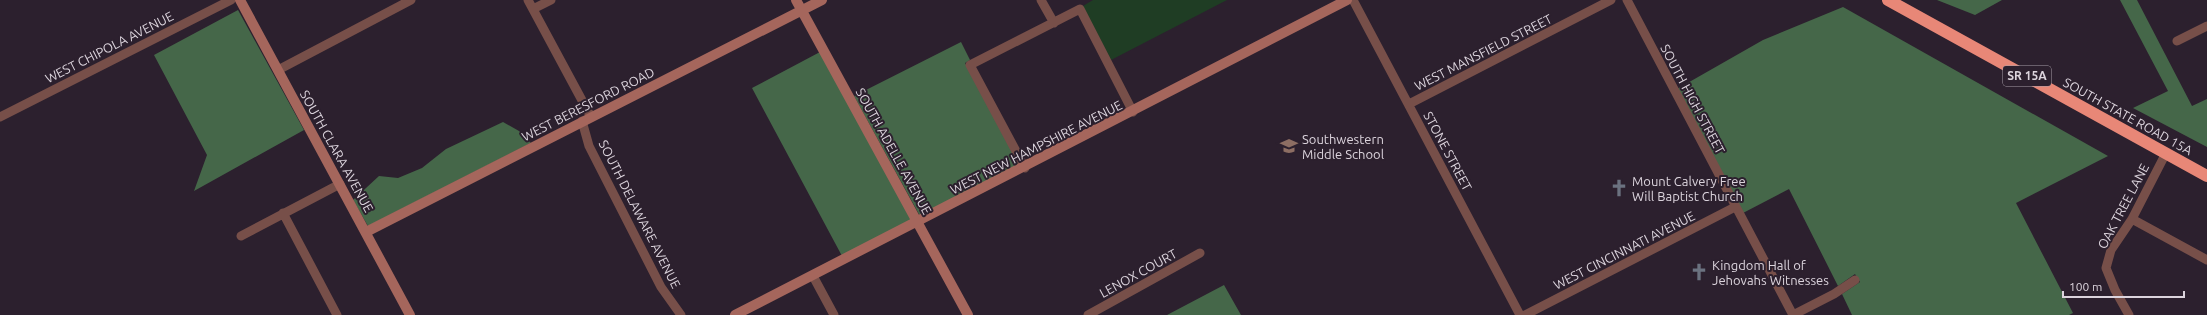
<svg xmlns="http://www.w3.org/2000/svg" width="2207" height="315" font-family="Ubuntu,sans-serif">
  <style>
    .green { fill: #1f3d24 }
    .forest { fill: #456749 }
    .lines { fill: none; stroke-linecap: round; stroke-linejoin: round }
    .street { stroke: #774f49; stroke-width: 9 }
    .secondary { stroke: #a5665c; stroke-width: 10 }
    .highway { stroke: #e88777; stroke-width: 12 }
    .labels { text-anchor: middle; stroke-width: 4; stroke-linejoin: round; paint-order: stroke }
    .shield { fill: #2c202e; stroke: #a79ea8; stroke-width: 1 }
    .shield-label { font-size: 12px; font-weight: bold; fill: #dcd4dd }
    .street-label { font-size: 13px; fill: #dcd4dd; stroke: #2c202e }
    .poi-label { font-size: 13px; fill: #dcd4dd; stroke: #2c202e; text-anchor: start }
  </style>
  <rect width="100%" height="100%" fill="#2c202e"/>
  <path class="green" d="M1093,0H1227L1111,60L1083,6Z"/>
  <path class="forest" d="M1937,0H2002L1975,15Z
    M2120,0H2137L2192,106L2207,99V147L2133,108L2168,91Z
    M1843,7L2108,156L2016,203L2073,313L2069,315H1852L1842,294L1860,282L1855,274L1838,286L1789,189L1743,213L1677,89L1763,40Z
    M238,10L304,130L194,191L207,155L154,55Z
    M961,42L970,60L965,63L1019,165L920,216L854,96Z
    M820,52L913,220L842,256L752,88Z
    M503,122L519,131L531,143L368,226L353,200L379,176L398,178L422,168L446,149Z
    M1224,285L1241,315H1167Z"/>
  <g class="lines">
    <path class="street" d="M528,0L591,117
      M1041,0L1054,23
      M1353,0L1520,315
      M1627,0L1793,315L1834,294L1855,280
      M533,9L551,0
      M2177,41L2207,26
      M278,70L411,0
      M1409,104L1611,0
      M0,117L231,0
      M582,121L589,146L661,287L681,315
      M1025,168L970,65L1080,9L1133,112
      M283,213L337,315
      M2132,219L2207,260
      M241,236L340,184
      M813,276L834,315
      M1088,315L1200,253
      M1525,315L1735,207
      M2129,315L2115,290L2106,268L2111,250L2132,219L2166,153"/>
    <path class="secondary" d="M240,0L410,315
      M796,0L968,315
      M366,232L822,0
      M735,315L1347,0"/>
    <path class="highway" d="M1888,0L2207,176"/>
  </g>
  <defs>
    <g id="school-bare" transform="scale(1.38)"><path d="M0-5L7-2L0 1L-7-2ZM-4 1L0 2.5L4 1V4Q0 6-4 4Z" fill="#8d6e63" stroke="#2c202e" stroke-width="2.5" paint-order="stroke"/></g>
    <g id="church-bare" transform="scale(1.38)"><path d="M-1.2-6h2.4v3.5h3.3v2.4h-3.3V6h-2.4V-.1h-3.3v-2.4h3.3Z" fill="#6b7280" stroke="#2c202e" stroke-width="2.5" paint-order="stroke"/></g>
  </defs>
  <g fill-rule="evenodd">
    <use href="#school-bare" x="1289" y="146"/>
    <use href="#church-bare" x="1619" y="188"/>
    <use href="#church-bare" x="1699" y="272"/>
  </g>
  <g class="labels">
    <rect class="shield" x="2003" y="66" width="48" height="20" rx="3"/>
    <g class="shield-label">
      <text x="2027" y="80">SR 15A</text>
    </g>
    <g class="street-label">
      <text transform="translate(109 47) rotate(-27)" y="5">WEST CHIPOLA AVENUE</text>
      <text transform="translate(1483 52) rotate(-27)" y="5">WEST MANSFIELD STREET</text>
      <text transform="translate(1693 99) rotate(62)" y="5">SOUTH HIGH STREET</text>
      <text transform="translate(588 104) rotate(-27)" y="5">WEST BERESFORD ROAD</text>
      <text transform="translate(2128 116) rotate(29)" y="5">SOUTH STATE ROAD 15A</text>
      <text transform="translate(1036 147) rotate(-27)" y="5">WEST NEW HAMPSHIRE AVENUE</text>
      <text transform="translate(337 151) rotate(61)" y="5">SOUTH CLARA AVENUE</text>
      <text transform="translate(894 151) rotate(61)" y="5">SOUTH ADELLE AVENUE</text>
      <text transform="translate(1448 151) rotate(62)" y="5">STONE STREET</text>
      <text transform="translate(2123 206) rotate(-62)" y="5">OAK TREE LANE</text>
      <text transform="translate(640 214) rotate(63)" y="5">SOUTH DELAWARE AVENUE</text>
      <text transform="translate(1624 250) rotate(-27)" y="5">WEST CINCINNATI AVENUE</text>
      <text transform="translate(1138 273) rotate(-29)" y="5">LENOX COURT</text>
    </g>
    <g class="poi-label">
      <text x="1302" y="144">Southwestern<tspan x="1302" dy="15">Middle School</tspan></text>
      <text x="1632" y="186">Mount Calvery Free<tspan x="1632" dy="15">Will Baptist Church</tspan></text>
      <text x="1712" y="270">Kingdom Hall of<tspan x="1712" dy="15">Jehovahs Witnesses</tspan></text>
    </g>
  </g>
  <path d="M2063 291v6h121v-6" fill="none" stroke="#dcd4dd" stroke-width="2"/>
  <text x="2069" y="291" font-size="12" fill="#dcd4dd" stroke="#2c202e" stroke-width="3" paint-order="stroke">100 m</text>
</svg>
